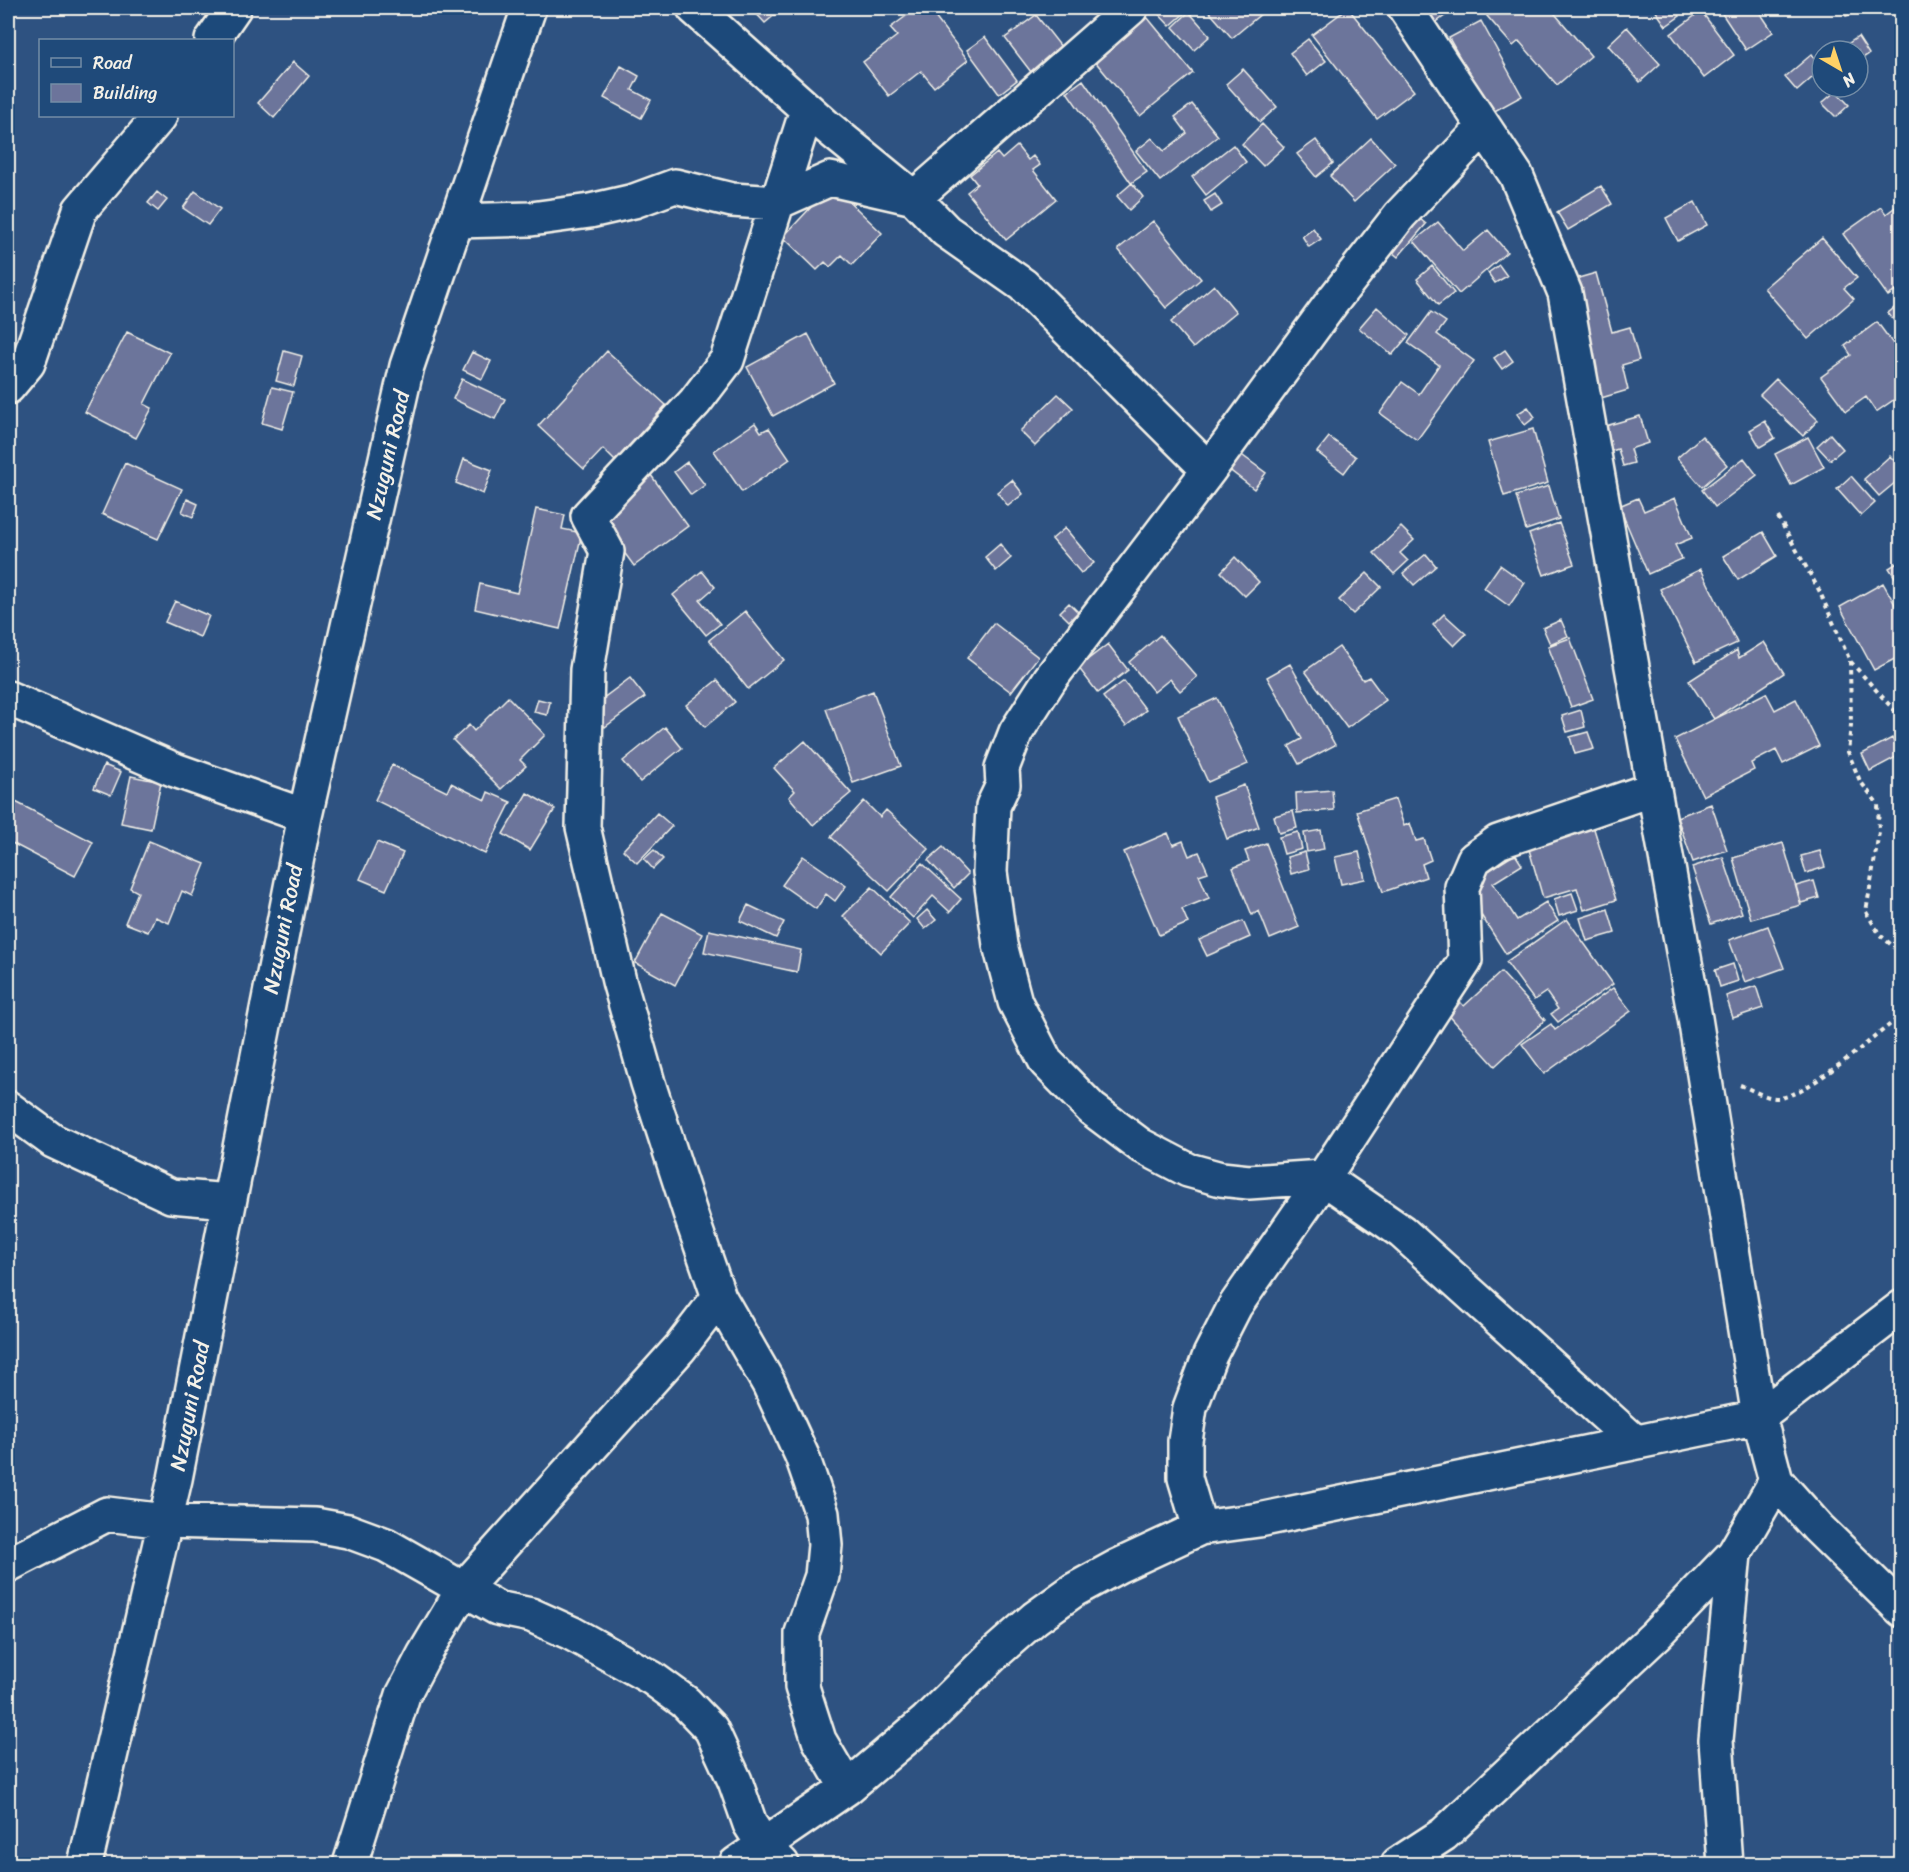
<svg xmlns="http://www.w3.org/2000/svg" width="1909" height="1872" font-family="Sriracha,sans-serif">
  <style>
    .building { fill: #6c749b; stroke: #f4f1e8; stroke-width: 1.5 }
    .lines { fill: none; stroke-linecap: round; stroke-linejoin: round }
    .minor-casing { stroke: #f4f1e8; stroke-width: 38 }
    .path { stroke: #f4f1e8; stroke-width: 4; stroke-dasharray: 4.5 4.5; stroke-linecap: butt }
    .minor { stroke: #1f4a7a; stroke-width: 33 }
    .labels { text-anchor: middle; stroke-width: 6; stroke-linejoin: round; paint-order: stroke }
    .street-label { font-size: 22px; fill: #f4f1e8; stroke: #1f4a7a }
  </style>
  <rect width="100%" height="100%" fill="#2e5281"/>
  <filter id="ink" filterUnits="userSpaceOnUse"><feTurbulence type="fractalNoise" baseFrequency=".0167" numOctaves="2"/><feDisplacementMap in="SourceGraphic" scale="12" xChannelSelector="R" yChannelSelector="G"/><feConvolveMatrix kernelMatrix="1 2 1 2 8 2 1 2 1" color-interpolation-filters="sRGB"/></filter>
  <g filter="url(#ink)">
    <path class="building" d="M751,8H783L765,23Z
      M917,8H928L968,60L934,87L921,71L889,96L863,62L897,36L890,28Z
      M1153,8H1184L1187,11L1170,26Z
      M1206,8H1268L1232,38Z
      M1348,8L1414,91L1377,119L1312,35Z
      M1423,8H1456L1435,23Z
      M1497,8H1550L1591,56L1557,85L1519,41L1513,46L1487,16Z
      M1658,8H1675L1680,16L1666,26L1655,10Z
      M1729,8H1757L1773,32L1746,50L1721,12Z
      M1843,8H1869L1846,16Z
      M1701,11L1734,55L1704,78L1671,34Z
      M1189,12L1210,36L1194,50L1173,27Z
      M1036,15L1062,48L1031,72L1005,38Z
      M1147,17L1193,73L1140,116L1094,60Z
      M1481,21L1522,96L1491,113L1449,38Z
      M1627,27L1660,64L1640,82L1608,45Z
      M985,37L1017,80L999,94L967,50Z
      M1858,37L1869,54L1858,61V51H1846L1843,47Z
      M1308,39L1326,61L1307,76L1290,53Z
      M1812,54L1822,69L1797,91L1785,77Z
      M293,62L309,76L274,118L258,103Z
      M621,66L639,76L632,90L651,100L641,118L604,98Z
      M1243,69L1277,107L1260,122L1226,84Z
      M1083,80L1147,172L1131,183L1067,92Z
      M1836,91L1849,105L1836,117L1822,103Z
      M1192,104L1218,136L1160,181L1136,151L1152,138L1164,151L1187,133L1175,117Z
      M1262,124L1284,147L1263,166L1242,144Z
      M1371,138L1395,164L1354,202L1330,176Z
      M1316,140L1333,163L1316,177L1297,154Z
      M1233,145L1246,162L1206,195L1192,177Z
      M1017,146L1028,160L1033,156L1040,165L1033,170L1056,199L1006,240L967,192L977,184L970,175L997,153L1002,159Z
      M1132,183L1143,197L1129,210L1117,196Z
      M832,185L882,233L852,265L842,255L830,267L825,262L817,270L783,237Z
      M1601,186L1612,204L1568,230L1557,212Z
      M195,191L220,209L208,225L183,208Z
      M157,192L167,200L158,211L148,203Z
      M1215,194L1222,205L1211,212L1204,201Z
      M1695,202L1707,225L1678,241L1666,218Z
      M1902,202V287L1888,296L1843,234L1881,207L1886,214Z
      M1414,214L1426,224L1398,257L1386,247Z
      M1153,221L1201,279L1166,308L1118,249Z
      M1438,222L1463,251L1488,230L1507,252L1459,294L1414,241Z
      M1313,228L1321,239L1309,247L1302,236Z
      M1822,238L1857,278L1844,288L1854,299L1808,339L1764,288Z
      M1499,265L1507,276L1495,283L1488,273Z
      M1432,266L1454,293L1438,305L1417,279Z
      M1596,273L1612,332L1630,327L1639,360L1622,365L1628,390L1601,398L1568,281Z
      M1214,285L1236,312L1193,348L1171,322Z
      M1902,302V331L1888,313Z
      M1377,307L1409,335L1392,355L1359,328Z
      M1431,312L1446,322L1437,334L1474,361L1417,440L1380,413L1402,382L1419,394L1439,365L1408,343Z
      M1877,322L1902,356V394L1876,412L1866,397L1846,411L1821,377L1851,355L1845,346Z
      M127,332L170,353L144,404L152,408L136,438L85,412Z
      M808,334L834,383L773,416L747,367Z
      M1505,350L1513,361L1502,369L1494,358Z
      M284,351L302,356L294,386L276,381Z
      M607,351L666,405L615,461L603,449L584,469L538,426Z
      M472,352L491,361L482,379L463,370Z
      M462,379L505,399L495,419L453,399Z
      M1776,379L1818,420L1803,436L1760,395Z
      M272,387L293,392L282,429L262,423Z
      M1058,394L1073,408L1035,446L1020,431Z
      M1528,407L1535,417L1525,425L1517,414Z
      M1640,416L1648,443L1630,449L1634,463L1623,466L1618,449L1602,454L1595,429Z
      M1765,421L1775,438L1760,447L1750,430Z
      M755,423L761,432L769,428L790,459L742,492L714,451Z
      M1533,429L1548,483L1504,496L1488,442Z
      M1830,434L1843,449L1830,460L1817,446Z
      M1702,436L1727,465L1702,487L1677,458Z
      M1329,437L1356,457L1344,473L1317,452Z
      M1808,437L1824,467L1791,485L1775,454Z
      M1239,453L1266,473L1254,489L1227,468Z
      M1890,456L1902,469V477L1879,496L1864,479Z
      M1744,458L1757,475L1715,507L1702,490Z
      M464,459L492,470L483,494L456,483Z
      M687,462L705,485L691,495L674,472Z
      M125,463L182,489L158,539L102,514Z
      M648,471L688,526L634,566L594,511Z
      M1851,476L1875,503L1861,516L1837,489Z
      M1012,480L1023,494L1008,506L997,492Z
      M1549,486L1559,519L1526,530L1516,496Z
      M1638,498L1644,511L1675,498L1692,538L1675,545L1682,559L1648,574L1619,506Z
      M187,499L198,504L193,517L182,512Z
      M536,509L565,515L562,529L582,533L560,629L475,609L480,584L517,593Z
      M1559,523L1574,564L1544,575L1529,534Z
      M1401,527L1414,540L1400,553L1408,561L1394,574L1374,553Z
      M1065,528L1094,563L1081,573L1052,539Z
      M1763,532L1777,556L1738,580L1723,556Z
      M1000,544L1011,558L996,571L985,557Z
      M1426,554L1436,566L1414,585L1403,573Z
      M1235,557L1259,582L1245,596L1221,572Z
      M1902,560V582L1899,583L1889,568Z
      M1500,565L1525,583L1509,606L1484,588Z
      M1701,569L1737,643L1696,662L1660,589Z
      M702,571L715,587L700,600L720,624L706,635L673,595Z
      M1367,573L1381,587L1353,614L1339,600Z
      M1883,583L1902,617V655L1874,670L1840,607Z
      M175,601L209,616L200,637L165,622Z
      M1069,603L1078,612L1069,621L1060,612Z
      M745,611L784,660L748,689L709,640Z
      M1444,614L1466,634L1454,646L1433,625Z
      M1561,620L1568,636L1550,644L1543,628Z
      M994,623L1038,657L1011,692L967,658Z
      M1160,635L1197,677L1180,691L1170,679L1154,692L1129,662Z
      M1570,638L1593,699L1571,707L1548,646Z
      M1764,642L1784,673L1714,719L1689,681L1737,650L1739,658Z
      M1108,644L1128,670L1098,693L1078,667Z
      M1339,647L1363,680L1369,677L1386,700L1347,728L1305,671Z
      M1290,664L1335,745L1299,764L1289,746L1302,739L1267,677Z
      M630,678L645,697L605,727L590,708Z
      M717,680L735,702L705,727L686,705Z
      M1124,681L1146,710L1126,726L1103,697Z
      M873,691L901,766L853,783L826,709Z
      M1766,693L1775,710L1796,699L1819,746L1783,764L1776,750L1751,763L1754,770L1703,796L1675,739Z
      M508,697L545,735L520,760L526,766L501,789L453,740L469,725L474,731Z
      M1217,698L1248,764L1208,782L1178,716Z
      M538,699L550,702L547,715L534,712Z
      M1581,710L1585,727L1567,732L1562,716Z
      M665,727L682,748L640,782L623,761Z
      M1588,732L1594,749L1575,754L1570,737Z
      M1892,738L1900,755L1870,771L1862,754Z
      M805,741L851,793L813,825L789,797L795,791L774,768Z
      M104,765L121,772L111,795L94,788Z
      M392,765L447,792L451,783L485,800L488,792L511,802L485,854L375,800Z
      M131,776L161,782L151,829L121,823Z
      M1244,785L1259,827L1227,839L1212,797Z
      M1332,790L1334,810L1297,813L1296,793Z
      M527,793L555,809L530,850L503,834Z
      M8,798L93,842L75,876L8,841Z
      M1395,799L1404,826L1410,823L1416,841L1424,839L1431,860L1422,864L1426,877L1383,892L1357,811Z
      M864,801L880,817L886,810L929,849L889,891L831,837Z
      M1711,804L1727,850L1693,862L1677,817Z
      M1293,811L1297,828L1279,833L1274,816Z
      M657,813L672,826L637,863L623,850Z
      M1591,819L1616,900L1584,910L1577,888L1543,898L1526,839Z
      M1321,830L1324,849L1307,852L1304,833Z
      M1298,832L1302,849L1284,854L1279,837Z
      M1168,833L1173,845L1183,841L1189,856L1199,852L1208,872L1199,875L1209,898L1182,909L1188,923L1159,935L1124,852Z
      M149,841L205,864L192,896L182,891L169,923L155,917L148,932L125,923L138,892L130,888Z
      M377,842L403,853L386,890L360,879Z
      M1266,843L1299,927L1270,939L1259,911L1252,915L1233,868L1249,861L1245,851Z
      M1783,843L1801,905L1751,919L1733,858Z
      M943,847L968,874L954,888L928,860Z
      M654,850L663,859L653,869L644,859Z
      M1820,851L1825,867L1806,873L1801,856Z
      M1305,852L1309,869L1291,874L1287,857Z
      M1359,852L1365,879L1341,884L1335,857Z
      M1515,854L1522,865L1493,883L1517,920L1546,902L1558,921L1506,954L1463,887Z
      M803,856L846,886L835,901L826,894L816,909L782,885Z
      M1723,857L1742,913L1711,924L1692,867Z
      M922,863L961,899L950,912L933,896L913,918L891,897Z
      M1814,881L1819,898L1801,903L1796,886Z
      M872,887L910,923L881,953L843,916Z
      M1572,893L1578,910L1559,916L1554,899Z
      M748,905L784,922L776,938L740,921Z
      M1608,909L1615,933L1587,941L1580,918Z
      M927,910L936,920L925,929L917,919Z
      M662,913L702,934L675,985L635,963Z
      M1567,919L1613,984L1558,1022L1551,1014L1558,1009L1546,992L1534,1000L1506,962Z
      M1243,921L1250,937L1207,956L1199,940Z
      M1768,926L1784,968L1745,982L1729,940Z
      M709,930L801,950L797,972L704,952Z
      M1733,964L1738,981L1720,987L1715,970Z
      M1501,972L1545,1020L1495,1066L1444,1010L1457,999L1464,1006Z
      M1756,986L1763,1008L1733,1018L1726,996Z
      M1613,988L1631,1011L1544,1074L1522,1044L1551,1024L1555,1030Z"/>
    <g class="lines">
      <g class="minor-casing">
        <path id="minor" d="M694,8L826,126L914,198L946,231L1023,285L1209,470
          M1405,8L1516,175L1565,293L1695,1018L1759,1417L1776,1481L1818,1528L1902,1610
          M212,40L234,8
          M807,110L727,360L695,402L588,516L607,551L587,670L583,827L619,981L648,1083L693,1222L719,1297L769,1384L802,1456L822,1514L825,1545L822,1576L802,1633V1687L819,1740L847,1788
          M1484,127L1400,215L1332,302L1209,470L1050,679L1016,732L1002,768L1003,785L993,806L990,872L1000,945L1015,1002L1046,1062L1092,1109L1140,1145L1188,1170L1221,1179L1249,1182L1322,1177L1402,1232L1634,1441
          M456,221L531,219L590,211L634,201L675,186L732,200L776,203L830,179L914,198L1131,8
          M8,387L28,363L80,210L160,116
          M8,698L175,770L305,816
          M8,1108L53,1141L171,1196L228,1201
          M1200,1528L1185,1478V1441L1190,1408L1210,1355L1235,1306L1310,1198L1465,961L1462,887L1474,859L1498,842L1653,789
          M8,1565L107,1514L165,1521L315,1525L348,1531L386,1545L497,1608L531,1615L571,1633L652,1678L685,1702L711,1729L735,1781L750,1824L764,1846L782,1864
          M85,1864L175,1479L305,816L407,366L529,8
          M350,1864L403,1695L424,1655L464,1588L680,1348L719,1297
          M736,1864L847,1788L926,1721L994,1654L1035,1618L1074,1590L1118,1566L1200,1528L1259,1520L1759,1417L1902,1307
          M1398,1864L1444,1834L1656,1635L1734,1554L1776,1481
          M1725,1864L1716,1740L1734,1554"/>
      </g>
      <path class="path" d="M1778,517L1819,590L1850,661L1902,719
        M1850,661L1851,725L1848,752L1860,781L1878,804L1879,832L1866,912L1880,935L1902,954
        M1740,1085C1751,1089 1766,1099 1779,1098C1807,1096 1877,1034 1902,1015"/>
      <use href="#minor" class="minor"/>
    </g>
  </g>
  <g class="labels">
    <g class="street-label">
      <text transform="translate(387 455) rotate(-77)" y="8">Nzuguni Road</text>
      <text transform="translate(282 929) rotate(-79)" y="8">Nzuguni Road</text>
      <text transform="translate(189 1406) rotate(-79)" y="8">Nzuguni Road</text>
    </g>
  </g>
  <rect width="1909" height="1872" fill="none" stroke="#1f4a7a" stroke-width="30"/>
  <rect x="15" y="15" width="1879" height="1842" fill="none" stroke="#f4f1e8" stroke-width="2" filter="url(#ink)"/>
  <rect x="39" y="39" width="195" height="78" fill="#1f4a7a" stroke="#748da6" stroke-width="1.5"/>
  <rect x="51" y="58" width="30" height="9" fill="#1f4a7a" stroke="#748da6" stroke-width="1.5"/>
  <text x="93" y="69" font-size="18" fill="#f4f1e8">Road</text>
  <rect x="51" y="84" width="30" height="18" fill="#6c749b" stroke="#748da6" stroke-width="1.5"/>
  <text x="93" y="99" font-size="18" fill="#f4f1e8">Building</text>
  <g transform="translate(1840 69) rotate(141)"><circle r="28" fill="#1f4a7a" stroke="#748da6" stroke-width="1.5"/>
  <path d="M0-4.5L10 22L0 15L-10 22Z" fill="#ffd166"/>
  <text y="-9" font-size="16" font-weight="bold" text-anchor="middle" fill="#f4f1e8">N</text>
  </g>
</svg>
